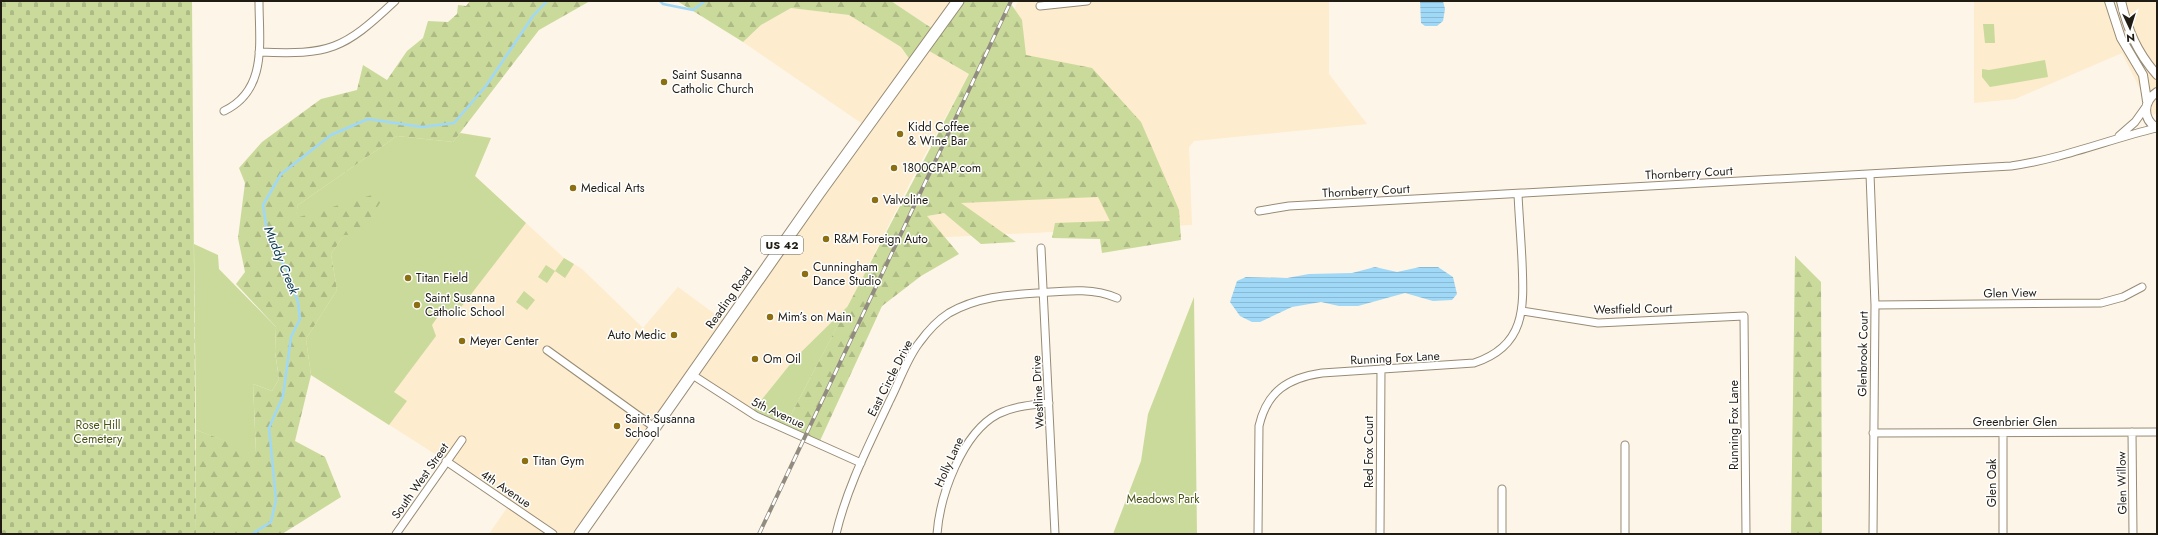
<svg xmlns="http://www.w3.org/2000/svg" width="2158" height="535" font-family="Jost,sans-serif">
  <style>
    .built { fill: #fdeccd }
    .green { fill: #cada9b }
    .forest { fill: url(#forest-firs) }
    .cemetery { fill: url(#cemetery-stones) }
    .water { fill: url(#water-rules) }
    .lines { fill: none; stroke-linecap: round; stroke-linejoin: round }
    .stream { stroke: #a0d8f7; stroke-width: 2.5 }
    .minor-casing { stroke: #978b75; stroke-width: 9 }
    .tertiary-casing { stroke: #978b75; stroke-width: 10 }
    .primary-casing { stroke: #978b75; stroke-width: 13 }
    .minor { stroke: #fff; stroke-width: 7 }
    .tertiary { stroke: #fff; stroke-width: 8 }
    .primary { stroke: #fff; stroke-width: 11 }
    .rail-casing { stroke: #928c80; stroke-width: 4 }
    .rail { stroke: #fff; stroke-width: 2.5; stroke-dasharray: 8; stroke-linecap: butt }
    .poi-dot { fill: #8b6f11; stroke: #fff; stroke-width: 1.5 }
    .labels { text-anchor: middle; stroke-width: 3; stroke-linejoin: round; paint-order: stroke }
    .shield { fill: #fff; stroke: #63605a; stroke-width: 1 }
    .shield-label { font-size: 11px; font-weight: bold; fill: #201c13 }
    .poi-label { font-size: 12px; fill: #201c13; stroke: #fff; text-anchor: start }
    .street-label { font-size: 12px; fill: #201c13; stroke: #fff }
    .park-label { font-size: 12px; fill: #495512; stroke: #fff }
    .water-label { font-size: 13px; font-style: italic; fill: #08374c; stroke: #fff }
  </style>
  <defs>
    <pattern id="forest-firs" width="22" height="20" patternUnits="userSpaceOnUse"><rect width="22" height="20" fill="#cada9b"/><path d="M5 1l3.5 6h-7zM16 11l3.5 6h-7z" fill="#adba85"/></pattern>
    <pattern id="cemetery-stones" width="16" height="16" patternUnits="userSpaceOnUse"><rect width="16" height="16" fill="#cada9b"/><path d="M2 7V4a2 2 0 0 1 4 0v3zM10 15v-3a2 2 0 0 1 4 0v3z" fill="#adba85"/></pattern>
    <pattern id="water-rules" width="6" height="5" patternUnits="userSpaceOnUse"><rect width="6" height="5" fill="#a0d8f7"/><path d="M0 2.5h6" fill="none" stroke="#8ab9d3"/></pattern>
  </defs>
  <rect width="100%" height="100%" fill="#fdf5e7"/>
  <path class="built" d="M891,1H958L937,31Z
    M1018,1H1329V74L1367,124L1194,141L1189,147L1192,225L908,239Z
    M1974,1H2157V113L2153,115L2122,53L2015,99L1974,103Z
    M791,8L849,15L901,47L913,64L924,48L969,74L916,171L848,306L796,357L751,413L691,374L580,534H489L509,505L446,461L275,352L282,154L346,113L491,138L475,176L564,258L582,269L643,328L678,287L727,323L867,127L743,42L761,25Z"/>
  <path class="green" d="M1983,24H1994L1995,43H1985Z
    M2045,60L2048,77L1990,87L1982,77V69L1989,70Z
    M460,133L491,138L475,176L526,223L462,306L454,312L439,315L432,325L436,336L394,392L407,401L389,425L311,375L306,339L337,290L331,254L344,235L387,191L295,219L298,205L397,136L453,142Z
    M194,244L218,255L219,269L276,327L275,352L279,379L272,391L253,384L256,453L196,430Z
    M564,258L574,264L565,278L555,271L547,283L538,277L546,265L555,271Z
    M524,291L535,300L527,310L516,302Z
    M1194,297L1197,534H1113L1141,461L1148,414Z
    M848,306L784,428L751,413L796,357Z"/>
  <path class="forest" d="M470,1H590L539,30L453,142L397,136L298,205L296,218L388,190L360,235H344L331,254L337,290L306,339L311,375L295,441L325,457L341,497L282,534H196V430L256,452L253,384L272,391L279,379L275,352L276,327L236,284L245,272L238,238L245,183L239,168L262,142L321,99L357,90L363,65L387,80L407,51L423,38L428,21L448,22L457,14L458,5L466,6Z
    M677,1H891L936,31L958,1H1009L1022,20L1026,55L1092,68L1141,122L1179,210L1181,240L1102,253L1100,239L1052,238L1055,223L1110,221L1098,197L961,203L1016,242L981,244L944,213L927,216L959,254L921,276L882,306L819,443L784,428L969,74L924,48L913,64L901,47L849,15L791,8L761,25L743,42Z
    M1795,256L1821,282L1822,534H1791Z"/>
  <path class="cemetery" d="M1,1H192L196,534H1Z"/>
  <path class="water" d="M1420,1H1443L1445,9L1443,21L1437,26H1425L1421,23Z
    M1375,267L1397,272L1420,267H1438L1453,277L1457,294L1452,300L1433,301L1405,293L1358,306H1339L1321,302L1292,307L1260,322H1252L1240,316L1230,302L1237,281L1246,277L1287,278L1309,274L1352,273Z"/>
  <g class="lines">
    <path class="stream" d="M660,1L663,4L693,10L705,1
      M252,534L271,522L276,500L269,428L283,396L291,337L300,319L298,302L287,270L278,256L267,231L263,205L281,174L331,135L368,119L422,127L454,123L486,86L533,16L547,1"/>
    <g class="minor-casing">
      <path id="minor" d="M1040,6L1087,1
        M259,52C330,55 343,50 395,1
        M224,111C268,90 259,42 259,1
        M2119,136L2135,122L2145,108
        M1870,174L1875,305L1873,534
        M1259,211L1289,206L2011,166C2061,159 2107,140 2156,128
        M1041,248L1055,534
        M1875,305L2101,303L2123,297L2142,287
        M1522,311L1598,323L1744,316L1746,534
        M547,350L654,427
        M691,374L756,416L861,463
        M2132,432L2133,534
        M1873,433L2157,432
        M2003,433V534
        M1625,445V534
        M446,461L553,534
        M1502,489V534
        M396,534L462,440
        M836,534C847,487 869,445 889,402C899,383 906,360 919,343C927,332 938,320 949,313C977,297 1006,295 1037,293C1064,291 1092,287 1117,298
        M937,534C940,495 962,433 998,414C1014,406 1032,405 1049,403
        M1258,534L1259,426C1267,391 1288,378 1322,373L1474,363C1526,346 1524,308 1522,261C1521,239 1519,216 1518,194
        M1380,534L1381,369"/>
    </g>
    <g class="tertiary-casing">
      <path id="tertiary" d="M2109,1L2121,38L2143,75L2147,101
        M2121,1C2128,31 2137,52 2157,75
        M2157,92C2143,101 2142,119 2157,128"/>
    </g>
    <g class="primary-casing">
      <path id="primary" d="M580,534L819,193L958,1"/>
    </g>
    <use href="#minor" class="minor"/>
    <use href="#tertiary" class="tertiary"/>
    <use href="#primary" class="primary"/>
    <g class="rail-casing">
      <path id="rail" d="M759,534L1011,1"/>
    </g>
    <use href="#rail" class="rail"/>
  </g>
  <g class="poi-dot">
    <circle cx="664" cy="82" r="4"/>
    <circle cx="900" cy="134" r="4"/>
    <circle cx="894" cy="168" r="4"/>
    <circle cx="573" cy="188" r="4"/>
    <circle cx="875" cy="200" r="4"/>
    <circle cx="826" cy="239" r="4"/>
    <circle cx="805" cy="274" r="4"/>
    <circle cx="408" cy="278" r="4"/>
    <circle cx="417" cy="305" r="4"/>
    <circle cx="770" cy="317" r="4"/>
    <circle cx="674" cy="335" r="4"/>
    <circle cx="462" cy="341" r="4"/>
    <circle cx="755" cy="359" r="4"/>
    <circle cx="617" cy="426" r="4"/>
    <circle cx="525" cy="461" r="4"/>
  </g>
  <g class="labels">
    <rect class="shield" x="761" y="236" width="42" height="18" rx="3"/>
    <g class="shield-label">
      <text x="782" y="249">US 42</text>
    </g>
    <g class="poi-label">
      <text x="672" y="79">Saint Susanna<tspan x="672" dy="14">Catholic Church</tspan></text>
      <text x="908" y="131">Kidd Coffee<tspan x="908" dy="14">&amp; Wine Bar</tspan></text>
      <text x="902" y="172">1800CPAP.com</text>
      <text x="581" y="192">Medical Arts</text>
      <text x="883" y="204">Valvoline</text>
      <text x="834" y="243">R&amp;M Foreign Auto</text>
      <text x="813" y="271">Cunningham<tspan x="813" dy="14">Dance Studio</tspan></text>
      <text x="416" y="282">Titan Field</text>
      <text x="425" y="302">Saint Susanna<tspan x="425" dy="14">Catholic School</tspan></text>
      <text x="778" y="321">Mim’s on Main</text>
      <text x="666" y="339" text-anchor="end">Auto Medic</text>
      <text x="470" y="345">Meyer Center</text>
      <text x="763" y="363">Om Oil</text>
      <text x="625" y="423">Saint Susanna<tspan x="625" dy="14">School</tspan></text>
      <text x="533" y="465">Titan Gym</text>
    </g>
    <g class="street-label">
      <text transform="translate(1689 173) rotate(-3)" y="4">Thornberry Court</text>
      <text transform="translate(1366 191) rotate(-3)" y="4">Thornberry Court</text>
      <text transform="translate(2010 293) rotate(-1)" y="4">Glen View</text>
      <text transform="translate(729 298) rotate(-55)" y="4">Reading Road</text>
      <text transform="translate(1633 309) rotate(-1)" y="4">Westfield Court</text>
      <text transform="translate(1863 354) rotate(-89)" y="4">Glenbrook Court</text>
      <text transform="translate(1395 358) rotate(-3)" y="4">Running Fox Lane</text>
      <text transform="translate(890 378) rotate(-63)" y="4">East Circle Drive</text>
      <text transform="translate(1038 392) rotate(-93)" y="4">Westline Drive</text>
      <text transform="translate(778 413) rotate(25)" y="4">5th Avenue</text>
      <text x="2015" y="426">Greenbrier Glen</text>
      <text transform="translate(1734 425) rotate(-90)" y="4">Running Fox Lane</text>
      <text transform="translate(1369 452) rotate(-90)" y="4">Red Fox Court</text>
      <text transform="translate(949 462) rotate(-66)" y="4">Holly Lane</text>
      <text transform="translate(420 481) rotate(-55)" y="4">South West Street</text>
      <text transform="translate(1992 483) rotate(-90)" y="4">Glen Oak</text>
      <text transform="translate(2122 483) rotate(-91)" y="4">Glen Willow</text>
      <text transform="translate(506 489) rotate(34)" y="4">4th Avenue</text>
    </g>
    <g class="park-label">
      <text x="98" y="429">Rose Hill<tspan x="98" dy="14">Cemetery</tspan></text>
      <text x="1163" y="503">Meadows Park</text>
    </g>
    <g class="water-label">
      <text transform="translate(282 260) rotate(68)" y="5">Muddy Creek</text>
    </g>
  </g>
  <rect width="2158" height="535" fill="none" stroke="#201c13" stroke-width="4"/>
  <g transform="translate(2130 28) rotate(176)" stroke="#ffffff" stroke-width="3" paint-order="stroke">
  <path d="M0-3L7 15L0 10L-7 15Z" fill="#201c13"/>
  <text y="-6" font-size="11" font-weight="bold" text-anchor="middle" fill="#201c13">N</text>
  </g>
</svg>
